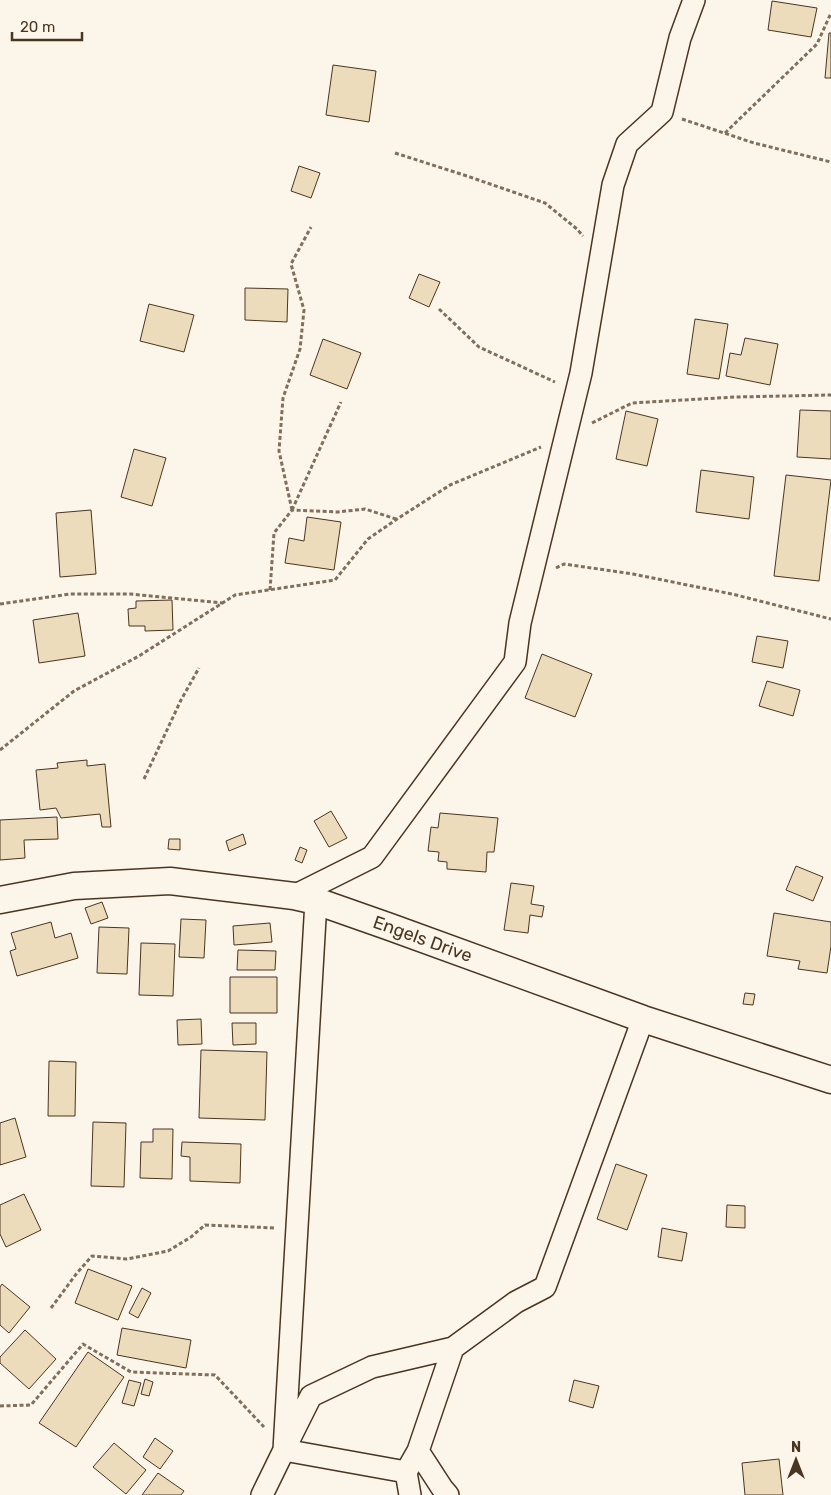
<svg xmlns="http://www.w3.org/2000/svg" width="831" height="1495" font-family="Rubik,sans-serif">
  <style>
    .building { fill: #ecdcbc; stroke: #4a3520 }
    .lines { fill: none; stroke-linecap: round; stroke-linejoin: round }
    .minor-casing { stroke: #4a3520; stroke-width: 24 }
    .tertiary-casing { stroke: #4a3520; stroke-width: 29 }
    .path { stroke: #7f6f5c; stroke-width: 3; stroke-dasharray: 4 2.5; stroke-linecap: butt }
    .minor { stroke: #fbf6e9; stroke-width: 21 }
    .tertiary { stroke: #fbf6e9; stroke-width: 26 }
    .labels { text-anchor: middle; stroke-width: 4; stroke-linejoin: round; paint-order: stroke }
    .street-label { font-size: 18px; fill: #4a3520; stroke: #fbf6e9 }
  </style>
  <rect width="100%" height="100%" fill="#fbf6e9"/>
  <path class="building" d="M772,1L817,8L811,37L768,30Z
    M829,33H831V78H825Z
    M333,65L376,71L369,122L326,115Z
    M299,166L320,173L311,198L291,191Z
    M419,274L440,282L429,307L409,298Z
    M245,288L288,289L287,322L245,320Z
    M149,304L194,315L184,352L140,341Z
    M695,319L728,324L719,379L687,374Z
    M745,338L778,344L770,385L726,376L730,353L741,355Z
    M323,339L361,353L347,389L310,375Z
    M800,410L831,411V459L797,457Z
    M626,411L658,419L647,466L616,459Z
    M134,449L166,458L152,506L121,497Z
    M701,470L754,477L749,519L696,512Z
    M786,475L831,480L819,581L774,576Z
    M91,510L96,574L60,577L56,513Z
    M307,517L341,522L334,570L285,563L289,538L304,541Z
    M172,600L173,630L145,631V626H129L128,609L136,608V601Z
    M78,613L85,656L39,663L33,620Z
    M757,636L788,641L783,668L752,662Z
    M542,654L592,674L575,717L525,698Z
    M767,681L800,690L793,716L759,706Z
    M87,760V766L105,764L111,827H102L100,814L61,818L56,808L40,810L36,770L58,768L57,763Z
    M331,811L347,838L329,847L314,821Z
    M440,813L498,818L494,852H487L486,872L447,869V862L438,861L439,852L428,851L431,827L438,828Z
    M57,817L58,839L24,840L25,858L0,860V820Z
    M243,834L246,844L229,851L226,841Z
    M169,839H180V850L168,849Z
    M300,847L307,850L302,863L295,860Z
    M796,866L823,877L813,901L786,890Z
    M511,883L534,886L531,904L544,906L542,917L530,915L528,933L504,930Z
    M102,902L108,918L91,924L85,908Z
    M774,913L831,922V946L827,973L798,969L800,961L767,956Z
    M181,919L206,920L204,958L179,957Z
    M51,922L55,938L71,933L78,958L17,976L10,951L16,949L11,933Z
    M270,923L272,942L234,945L233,926Z
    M99,927L129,928L127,974L97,973Z
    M141,943L175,944L173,996L139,995Z
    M238,950L276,951L275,970H237Z
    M230,977H277V1013H230Z
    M745,993L755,994L753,1005L743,1004Z
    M201,1019L202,1044L178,1045L177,1020Z
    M232,1023H256V1044L233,1045Z
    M201,1050L267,1052L265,1120L199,1118Z
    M49,1061L76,1062L75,1116H48Z
    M15,1118L26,1157L0,1165V1123Z
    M93,1122L126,1123L124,1187L91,1186Z
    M153,1129H173L172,1179L140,1178L141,1142H153Z
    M182,1142L241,1144L240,1183L190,1181V1157L181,1156Z
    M616,1164L647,1175L627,1230L597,1219Z
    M24,1194L41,1230L6,1247L0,1234V1205Z
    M727,1205L745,1206V1228L726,1227Z
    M662,1228L687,1233L682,1261L658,1257Z
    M88,1269L132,1286L118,1320L75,1303Z
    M2,1284L30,1307L9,1333L0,1325V1287Z
    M142,1288L151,1293L138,1318L129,1313Z
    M122,1328L191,1340L186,1368L117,1355Z
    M25,1330L56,1359L29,1389L0,1363V1357Z
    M88,1352L124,1377L76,1447L39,1423Z
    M145,1379L153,1382L149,1396L141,1394Z
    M129,1380L141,1383L134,1406L122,1403Z
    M574,1380L599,1386L593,1408L569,1401Z
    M155,1438L173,1451L160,1469L143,1457Z
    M114,1443L146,1470L126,1494L93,1467Z
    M779,1459L783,1495H745L742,1463Z
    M158,1473L184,1491L181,1495H142Z"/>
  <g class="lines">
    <g class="minor-casing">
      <path id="minor" d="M294,896L372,857L515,662L520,623L581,373L613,185L627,144L662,112L680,38L694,0
        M418,1451L442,1488L448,1495
        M406,1472L284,1450L311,1396L372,1367L453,1348L516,1302L545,1287L643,1019
        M262,1495L284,1450L316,901
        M410,1495L406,1472L418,1451L453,1348"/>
    </g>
    <g class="tertiary-casing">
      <g id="tertiary">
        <path id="s1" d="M0,900L74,886L170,881L294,896L316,901L390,927L643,1019L831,1080"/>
      </g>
    </g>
    <path class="path" d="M682,119L754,143L831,162
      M725,133L817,44L831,13
      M395,153L467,176L545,203L577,229L583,236
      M439,309L479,347L555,382
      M592,423L632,403L736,397L831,395
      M292,510L279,451L283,398L300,349L304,310L291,264L311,227
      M292,510L341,402
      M556,568L564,564L633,574L732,594L831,619
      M270,590L274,533L292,510L338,512L365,509L396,519
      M0,604L70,594H130L223,603
      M0,750L74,691L139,656L235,595L335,580L368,539L397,519L450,485L541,447
      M144,779L181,700L199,668
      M51,1308L77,1273L92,1256L127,1259L168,1251L191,1237L205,1225L276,1228
      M0,1406L31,1405L83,1344L131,1372L215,1375L264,1427"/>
    <use href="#minor" class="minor"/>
    <use href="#tertiary" class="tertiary"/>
  </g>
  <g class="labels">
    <g class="street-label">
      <text dy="6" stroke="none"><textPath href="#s1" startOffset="432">Engels Drive</textPath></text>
    </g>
  </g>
  <g transform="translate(796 1460)" stroke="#fbf6e9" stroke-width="4" paint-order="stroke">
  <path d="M0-4L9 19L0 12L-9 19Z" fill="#4a3520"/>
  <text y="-8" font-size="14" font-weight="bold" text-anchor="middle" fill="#4a3520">N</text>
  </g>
  <path d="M12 32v8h70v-8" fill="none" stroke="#4a3520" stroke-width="2.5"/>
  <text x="20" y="32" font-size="15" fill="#4a3520" stroke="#fbf6e9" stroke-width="4" paint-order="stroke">20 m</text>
</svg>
